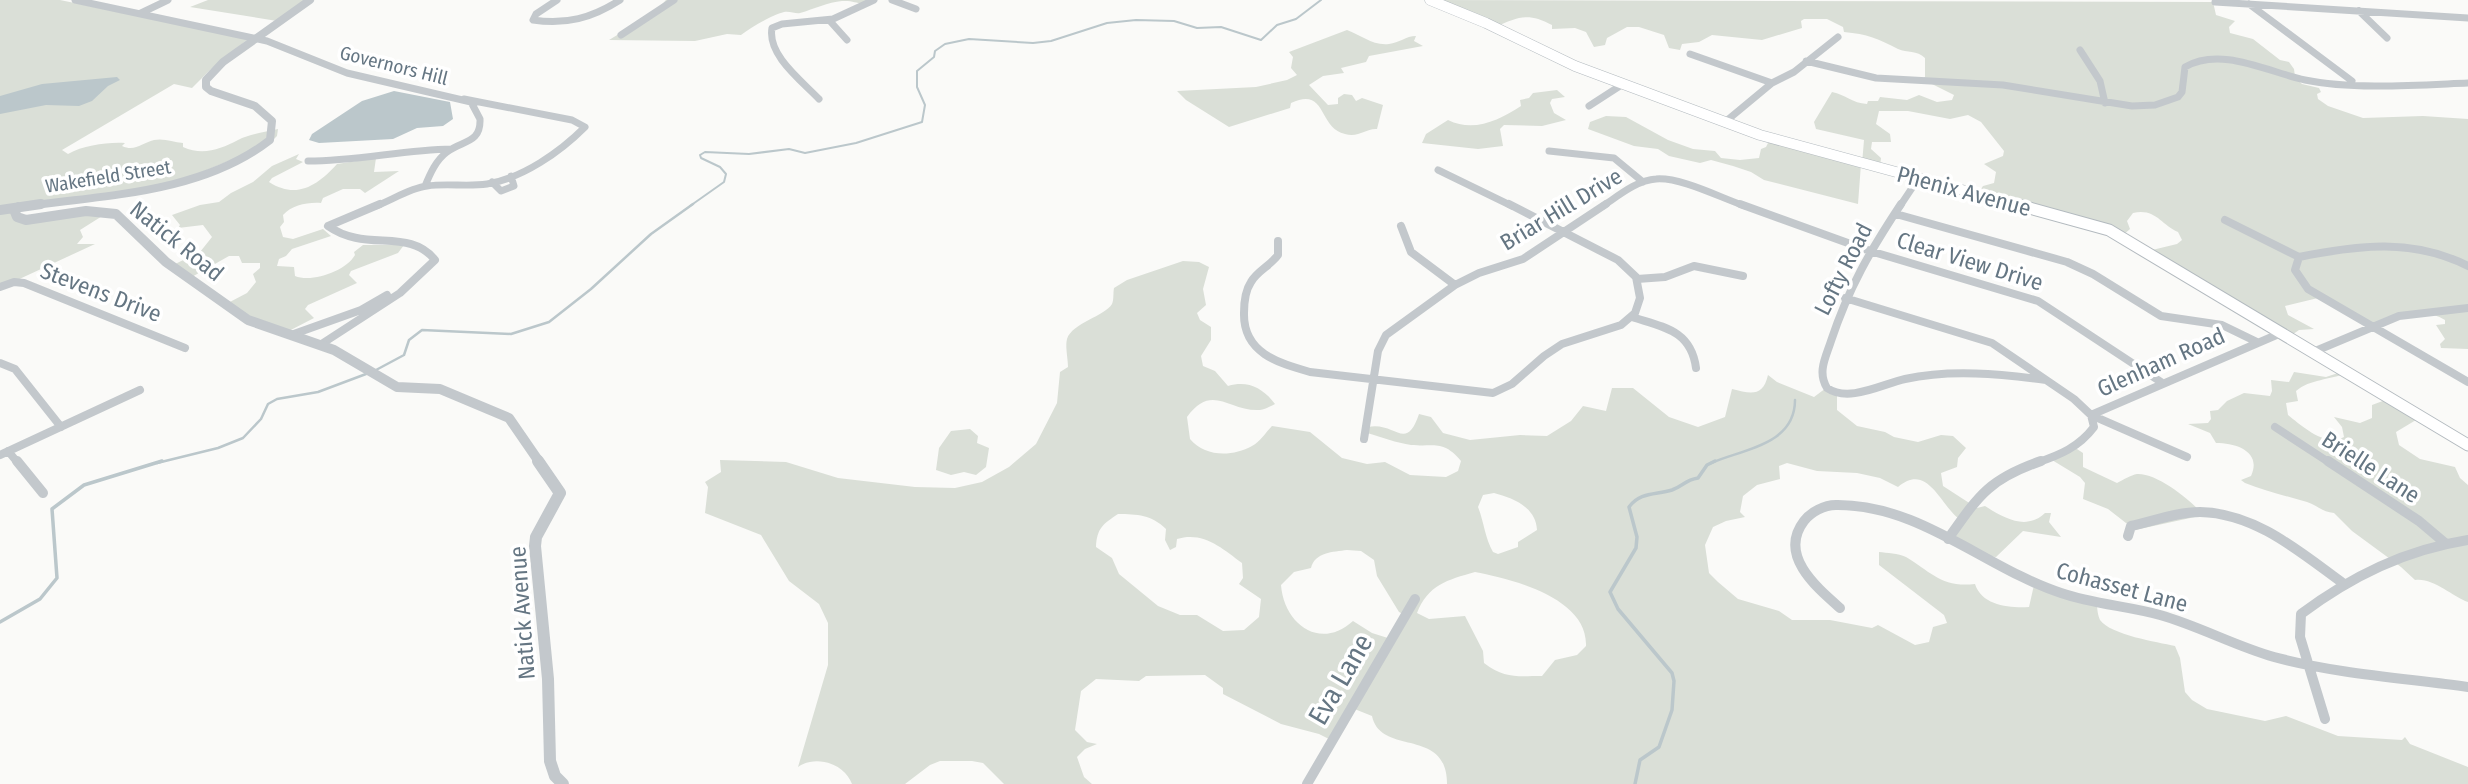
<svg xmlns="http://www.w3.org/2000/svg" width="2468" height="784" font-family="'Fira Sans Condensed',sans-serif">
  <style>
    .green { fill: #dadfd7; fill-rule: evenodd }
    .water { fill: #bbc7cb }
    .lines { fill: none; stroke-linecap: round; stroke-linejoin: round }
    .stream-far2 { stroke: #bbc7cb; stroke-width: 2 }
    .stream-far1 { stroke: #bbc7cb; stroke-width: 2.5 }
    .stream { stroke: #bbc7cb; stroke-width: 3.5 }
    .secondary-far1-casing { stroke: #b3babf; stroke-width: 11 }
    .secondary-casing { stroke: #b3babf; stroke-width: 13 }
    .minor-far2 { stroke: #c3c8cc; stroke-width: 7 }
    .minor-far1 { stroke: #c3c8cc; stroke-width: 8 }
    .minor { stroke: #c3c8cc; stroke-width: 10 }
    .tertiary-far2 { stroke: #c3c8cc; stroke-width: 8 }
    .tertiary-far1 { stroke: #c3c8cc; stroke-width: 10 }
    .tertiary { stroke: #c3c8cc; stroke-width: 12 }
    .secondary-far1 { stroke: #fff; stroke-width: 10 }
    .secondary { stroke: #fff; stroke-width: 11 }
    .labels { text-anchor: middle; stroke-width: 7; stroke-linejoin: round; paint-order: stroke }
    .far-street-label { font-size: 19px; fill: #657683; stroke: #fff }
    .street-label { font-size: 23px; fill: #657683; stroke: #fff }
    .near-street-label { font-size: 28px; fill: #657683; stroke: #fff }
  </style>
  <rect width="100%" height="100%" fill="#fafaf8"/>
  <path class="green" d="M0,0H60L248,39L211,69L192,88L174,84L62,150L68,154C84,145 108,142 125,143L122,146C135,152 142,143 154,140C164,138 173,142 183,143V147C203,156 221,149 238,140C249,134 265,132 278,129L277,136L269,144L166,187L15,208V216L107,213L80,230L83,237L77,244H95L0,288Z
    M208,0H305L277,21L190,7Z
    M666,0H874C859,7 857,0 842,1C828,2 814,9 800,13C796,14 790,11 784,12C772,15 752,27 741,35L727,34L695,41L609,40L655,12Z
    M1430,0L2213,2L2216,15L2235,21L2229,27L2230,33L2253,39L2280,60L2289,62L2294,69L2295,77L2302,84L2319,88L2321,92L2317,94L2318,99L2328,106L2363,118L2423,116L2468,119V349L2441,348L2440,344L2445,339L2436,325L2445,324V320C2422,305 2396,319 2373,328L2318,298L2285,306L2288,315L2314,329L2299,330L2289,337L2148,251L2177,244L2182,240L2178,232C2161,225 2156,208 2133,213L2127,221L2130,229L2122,236L1977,195L1983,186L1994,183L1996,172L1984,164L2003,156L2004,151L1981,122L1968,115L1950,119L1908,111H1879L1876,124L1890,134L1891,142H1872L1871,149L1881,158L1880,167L1862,164L1864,140L1816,129L1814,122L1832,92C1846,95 1852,103 1867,104L1868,101H1878L1880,97L1907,100L1919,95L1937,102L1952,100L1954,95L1922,79L1925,77V58C1917,50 1907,53 1898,49C1879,39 1867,34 1844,32L1843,27L1827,19H1804L1801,21L1802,28L1762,40L1712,35L1699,42L1682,44L1680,50L1669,48L1664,35L1639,27H1627L1607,38L1605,45L1594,47L1586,32L1575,28L1552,29V25C1528,12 1518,17 1495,27Z
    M1347,30C1361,35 1373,46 1389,44C1399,43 1406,36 1416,36L1414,41L1423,46L1369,56L1366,62L1341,68L1344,73L1323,76L1309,85L1328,105L1338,104V98L1344,94L1352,95L1356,101L1362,98L1383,105L1377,129C1366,128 1359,138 1345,134C1318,128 1327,86 1291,103L1290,108L1229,127L1186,100L1177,91L1256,87L1287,80L1297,75L1291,68L1293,57L1289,52Z
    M1557,90L1565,97L1552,99L1550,103L1554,113L1566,120L1542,126L1504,125L1500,129L1503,146L1478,149L1422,143L1426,134L1448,120C1474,133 1499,120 1521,106L1520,100L1529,98L1533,93Z
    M1606,116L1626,117L1668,140L1693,149L1715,151L1721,158L1740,160L1759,158L1761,149L1766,147L1770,139L1861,164L1858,204L1764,180L1751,172L1733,166L1711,160L1700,163L1669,156L1658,149L1634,146L1588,129L1590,122Z
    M299,154L296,159L303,162L272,178L269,182C297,200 318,185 337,164L376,158L374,172L399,171L365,193L360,189H343L323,198L321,203C308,202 292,205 283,215L284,222L280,227L283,237L293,239L323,229L331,236L292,249L286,256L279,259L277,266L294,267L295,276C312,283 346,271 355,255L354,252L363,245H404L398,253L351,271L349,275L357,283L308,305L305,309L314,318L285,333L226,304L247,293L256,282L253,274L260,268V263H242L239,256H229L190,278L173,265L200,252L212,237L203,225L178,228L180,225L172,215L200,205L219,202L231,193L253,182L272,166Z
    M1183,261L1199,262L1209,267L1203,289L1206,305L1197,313L1200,320L1211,327V340L1201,356L1203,366L1215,371L1228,386C1248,380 1263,388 1275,404C1271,406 1264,410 1260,410C1229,412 1212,382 1187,417L1190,439C1205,457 1232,457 1252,446C1260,442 1266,432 1272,426L1310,432L1342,458L1367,464L1385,462L1410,475L1446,477L1458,471L1461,461C1443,440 1436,447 1411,445C1397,443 1381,437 1367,433L1368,427C1395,421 1406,453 1419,414L1431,417L1443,433L1470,440L1520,435L1547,436L1571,421L1583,406L1606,411L1612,388H1633L1669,417L1698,427L1725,417L1732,389C1751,394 1763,397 1768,375L1777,382L1814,397L1826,388L1837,393V410L1857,426L1885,432L1894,437L1918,442L1941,435L1953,436L1966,448L1958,458L1957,467L1941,473L1943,486L1977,508L1985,506C2004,518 2026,531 2045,513H2051L2049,522L2061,537L2023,531L1996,557L1979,555L1948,539L1958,518C1940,504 1927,462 1898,487L1880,478L1857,473L1817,471L1787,463L1779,466L1780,479L1757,485L1743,496L1740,512L1745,517L1726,521L1713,527L1705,545L1709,573L1718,582L1738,599L1779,611L1792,620H1830L1872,628L1878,625L1915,645L1929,642L1933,627L1947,623L1944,615L1879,565V552C1887,553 1898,553 1906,557C1931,572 1942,588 1975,584C1982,606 2010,608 2029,607L2034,585L2097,604C2097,609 2098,616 2100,620C2111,635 2157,642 2175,646L2180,658L2185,692L2192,700L2207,709L2265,721L2286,716L2338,736L2402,740L2405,737L2410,744L2468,767V784H1447C1447,726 1381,757 1372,716L1352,708L1331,740L1319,734L1281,724L1223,694V688L1205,675L1146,676L1139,681L1096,679L1081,691L1075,730L1087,742L1097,744L1085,749L1077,757L1084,777L1092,784H1004L983,763L972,761H940L930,765L905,784H852C845,764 816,754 798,767L828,665V623L819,604L789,581L761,535L705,513L708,487L705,482L721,472L720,460L786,462L838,478L915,487L955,488L982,482L1009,467L1036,444L1057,403L1060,372L1068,367C1068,359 1065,346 1067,339C1072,323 1105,316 1112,304C1114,300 1113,293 1114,288L1127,280ZM1494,493C1513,498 1536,507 1537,530L1518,542V547L1498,554L1493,552C1485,538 1484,522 1478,507L1483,495ZM1118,514C1137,514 1152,515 1166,529L1165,540L1170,550L1176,547L1177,539C1203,531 1222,548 1242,563L1243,578L1239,584L1261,599L1259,617L1244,630L1223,631L1197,615H1180L1158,606L1119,574L1112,558L1096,547C1097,528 1103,524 1118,514ZM1347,550L1361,551L1374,560L1377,576L1399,612L1405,615L1391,639L1372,633L1353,621C1320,651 1284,624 1281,585L1294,572L1311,568C1315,552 1333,552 1347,550ZM1475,572C1512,579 1588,598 1586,646L1577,655L1555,660L1542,676C1517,676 1505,679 1484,663L1483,651L1465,616L1429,619L1417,613C1428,585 1447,580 1475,572Z
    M2344,371L2347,373C2330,380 2310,379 2296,391L2298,401L2286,403L2288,415C2302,426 2326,448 2344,437L2342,427L2334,417L2360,423L2372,418V405L2388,399L2416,420L2396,432L2399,445L2420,459L2455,467L2460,478L2468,485V602C2452,596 2432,577 2415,580L2401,567L2352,531L2334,513C2322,512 2317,505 2307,502C2286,496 2266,491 2245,483L2241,480L2251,476C2262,452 2237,443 2216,443L2210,433L2188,424L2208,423L2211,419L2210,411L2218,410L2227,401L2244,393L2270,396L2272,391L2271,380L2289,382L2294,372L2326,377Z
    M970,429L978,436L977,443L989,448L986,467L976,475L964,472L951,475L936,470L939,448L951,431Z
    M2074,447L2083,453V467L2117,483C2123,480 2131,475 2137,474C2158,473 2191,501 2204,515L2135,530L2108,509L2083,499L2085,483L2080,477L2052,460Z"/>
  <path class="water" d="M117,77L120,80L108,86L92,101L79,106L46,105L0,114V96L42,84Z
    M394,91L450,102L453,119L443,126L417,128L393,139L319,143L309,140L312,134L362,101Z"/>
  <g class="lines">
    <path class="stream-far2" d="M690,206L724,182L726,174L720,167L701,158L700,155L705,152L749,154L789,149L805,153L856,143L922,122L925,105L917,87V71L934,57L935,51L945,44L969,39L1033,43L1051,41L1107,23L1136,20L1174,21L1197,28L1221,27L1261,40L1277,25L1296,19L1321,0"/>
    <path class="stream-far1" d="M376,370L404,355L409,340L422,330L511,334L549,322L591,289L651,234L693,204
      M157,463L218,448L243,438L261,419L268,404L277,399L318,392L366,374
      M1711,463C1743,449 1795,445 1795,400"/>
    <path class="stream" d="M0,622L40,599L57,578L52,509L84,485L162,461
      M1635,784L1640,760L1659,747L1672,710L1674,681L1672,673L1618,609L1610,592L1636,548L1637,537L1629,507C1640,492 1655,495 1672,490C1683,486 1685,480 1698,478L1707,465L1715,461"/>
    <g class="secondary-far1-casing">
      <path id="secondary-far1" d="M1430,0L1486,23L1575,66L1760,135L2021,206"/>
    </g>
    <g class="secondary-casing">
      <path id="secondary" d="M2015,204L2109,230L2468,445"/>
    </g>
    <path class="minor-far2" d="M75,0L267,41L347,73L471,102L480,119C481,144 462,140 447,152C436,160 430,174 425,186
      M557,0L536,14L533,20C566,25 592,18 620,0
      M892,0L916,9
      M2215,2L2468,18
      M2249,4L2352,81
      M2359,11L2387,38
      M141,13L168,0
      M829,20L847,40
      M621,35L674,0
      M2080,50L2100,81L2105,103
      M1690,54L1772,83
      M1806,61L1876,78L2003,85L2132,106L2155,105L2178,97L2182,92L2185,67C2221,46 2268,72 2305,80C2353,90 2419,85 2468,83
      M819,99C802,81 767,55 772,28L782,24L833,19L874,0
      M1589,106L1623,84
      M1725,122L1772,83L1794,72L1838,37
      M1549,151L1614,158L1643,182
      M308,161C356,161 403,150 451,149
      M1438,170L1512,206
      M492,182L501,191L514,186L511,176
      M376,206C392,200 410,188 427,186C447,183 467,187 487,184C523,178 560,152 585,127L572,120L464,99
      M1603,206C1618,196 1637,180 1656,179C1681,177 1721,198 1745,206
      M1900,206L1918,179"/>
    <path class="minor-far1" d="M1740,204L1870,251L2038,301L2161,382
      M1901,204C1870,251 1849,287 1831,341C1826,357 1817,372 1827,388C1849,403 1882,384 1905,379C1951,369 2000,374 2046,380
      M1896,214L2067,262L2093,274L2161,316L2222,325L2257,342
      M2225,220L2299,257
      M1401,226L1411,252L1455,285
      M1278,241V255C1270,266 1257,271 1251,282C1245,291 1244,303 1244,313C1243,353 1278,363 1310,372L1493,393L1512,384L1544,356L1562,344L1621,325L1635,313L1640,298L1636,277L1618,260L1509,204
      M2299,257L2295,270L2308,289L2468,382
      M2299,257C2358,245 2413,238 2468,266
      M1637,279L1665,277L1694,266L1743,276
      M0,287L14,282L24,283L185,348
      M1845,298L1992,343L2074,399L2091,415L2187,457
      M1632,317C1663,327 1691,330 1696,368
      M291,335L361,310L387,295
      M320,345L400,293L435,260C409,227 366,253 328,226L380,204
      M2313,352L2399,316L2468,308
      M0,363L15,369L61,427
      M2275,427L2330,463
      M1364,439L1378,351L1386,335L1455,285L1479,273L1523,259L1606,204
      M8,451L18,463
      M0,455L140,390
      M2036,463C2060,455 2079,447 2094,427L2091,415L2281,333"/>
    <path class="minor" d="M17,461L43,493
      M2328,461L2419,521L2445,543
      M2128,536L2131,526C2154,521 2177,512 2200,512C2256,513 2301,553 2344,584
      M1948,539C1979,495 1989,479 2041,461
      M1840,608C1816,587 1778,555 1804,521C1811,512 1824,505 1836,505C1920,504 1985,568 2061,593C2093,604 2127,606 2160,615C2199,626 2235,646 2274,657C2338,674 2403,678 2468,687
      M2325,719L2300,637L2301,614C2352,576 2405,550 2468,540
      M1307,784L1415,599"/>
    <path class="tertiary-far2" d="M27,206C109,195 203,192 270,140L272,121L255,106L211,91L206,87V80L223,62L310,0"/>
    <path class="tertiary-far1" d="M18,207L15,212L17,217L26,220L86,211L116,214L166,262L248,320L334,350L397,387L440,389L509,418L540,463
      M0,210L41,204"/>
    <path class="tertiary" d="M538,461L560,493L536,537L535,546L548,679L550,761L555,776L563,784"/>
    <use href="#secondary-far1" class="secondary-far1"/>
    <use href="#secondary" class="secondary"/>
  </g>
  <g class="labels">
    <g class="far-street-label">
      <text transform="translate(394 65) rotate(14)" y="7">Governors Hill</text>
      <text transform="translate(108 176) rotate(-9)" y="7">Wakefield Street</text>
    </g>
    <g class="street-label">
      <text transform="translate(1964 191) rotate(15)" y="8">Phenix Avenue</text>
      <text transform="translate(1561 209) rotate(-31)" y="8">Briar Hill Drive</text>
      <text transform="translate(177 241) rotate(39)" y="8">Natick Road</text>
      <text transform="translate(1970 261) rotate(17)" y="8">Clear View Drive</text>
      <text transform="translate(1843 269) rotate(-63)" y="8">Lofty Road</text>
      <text transform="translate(101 292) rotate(21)" y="8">Stevens Drive</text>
      <text transform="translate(2161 362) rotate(-24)" y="8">Glenham Road</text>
      <text transform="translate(2371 467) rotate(33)" y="8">Brielle Lane</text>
      <text transform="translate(2122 587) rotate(15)" y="8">Cohasset Lane</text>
      <text transform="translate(522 613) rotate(-94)" y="8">Natick Avenue</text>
    </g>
    <g class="near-street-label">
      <text transform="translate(1340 679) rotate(-60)" y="10">Eva Lane</text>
    </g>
  </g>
</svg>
